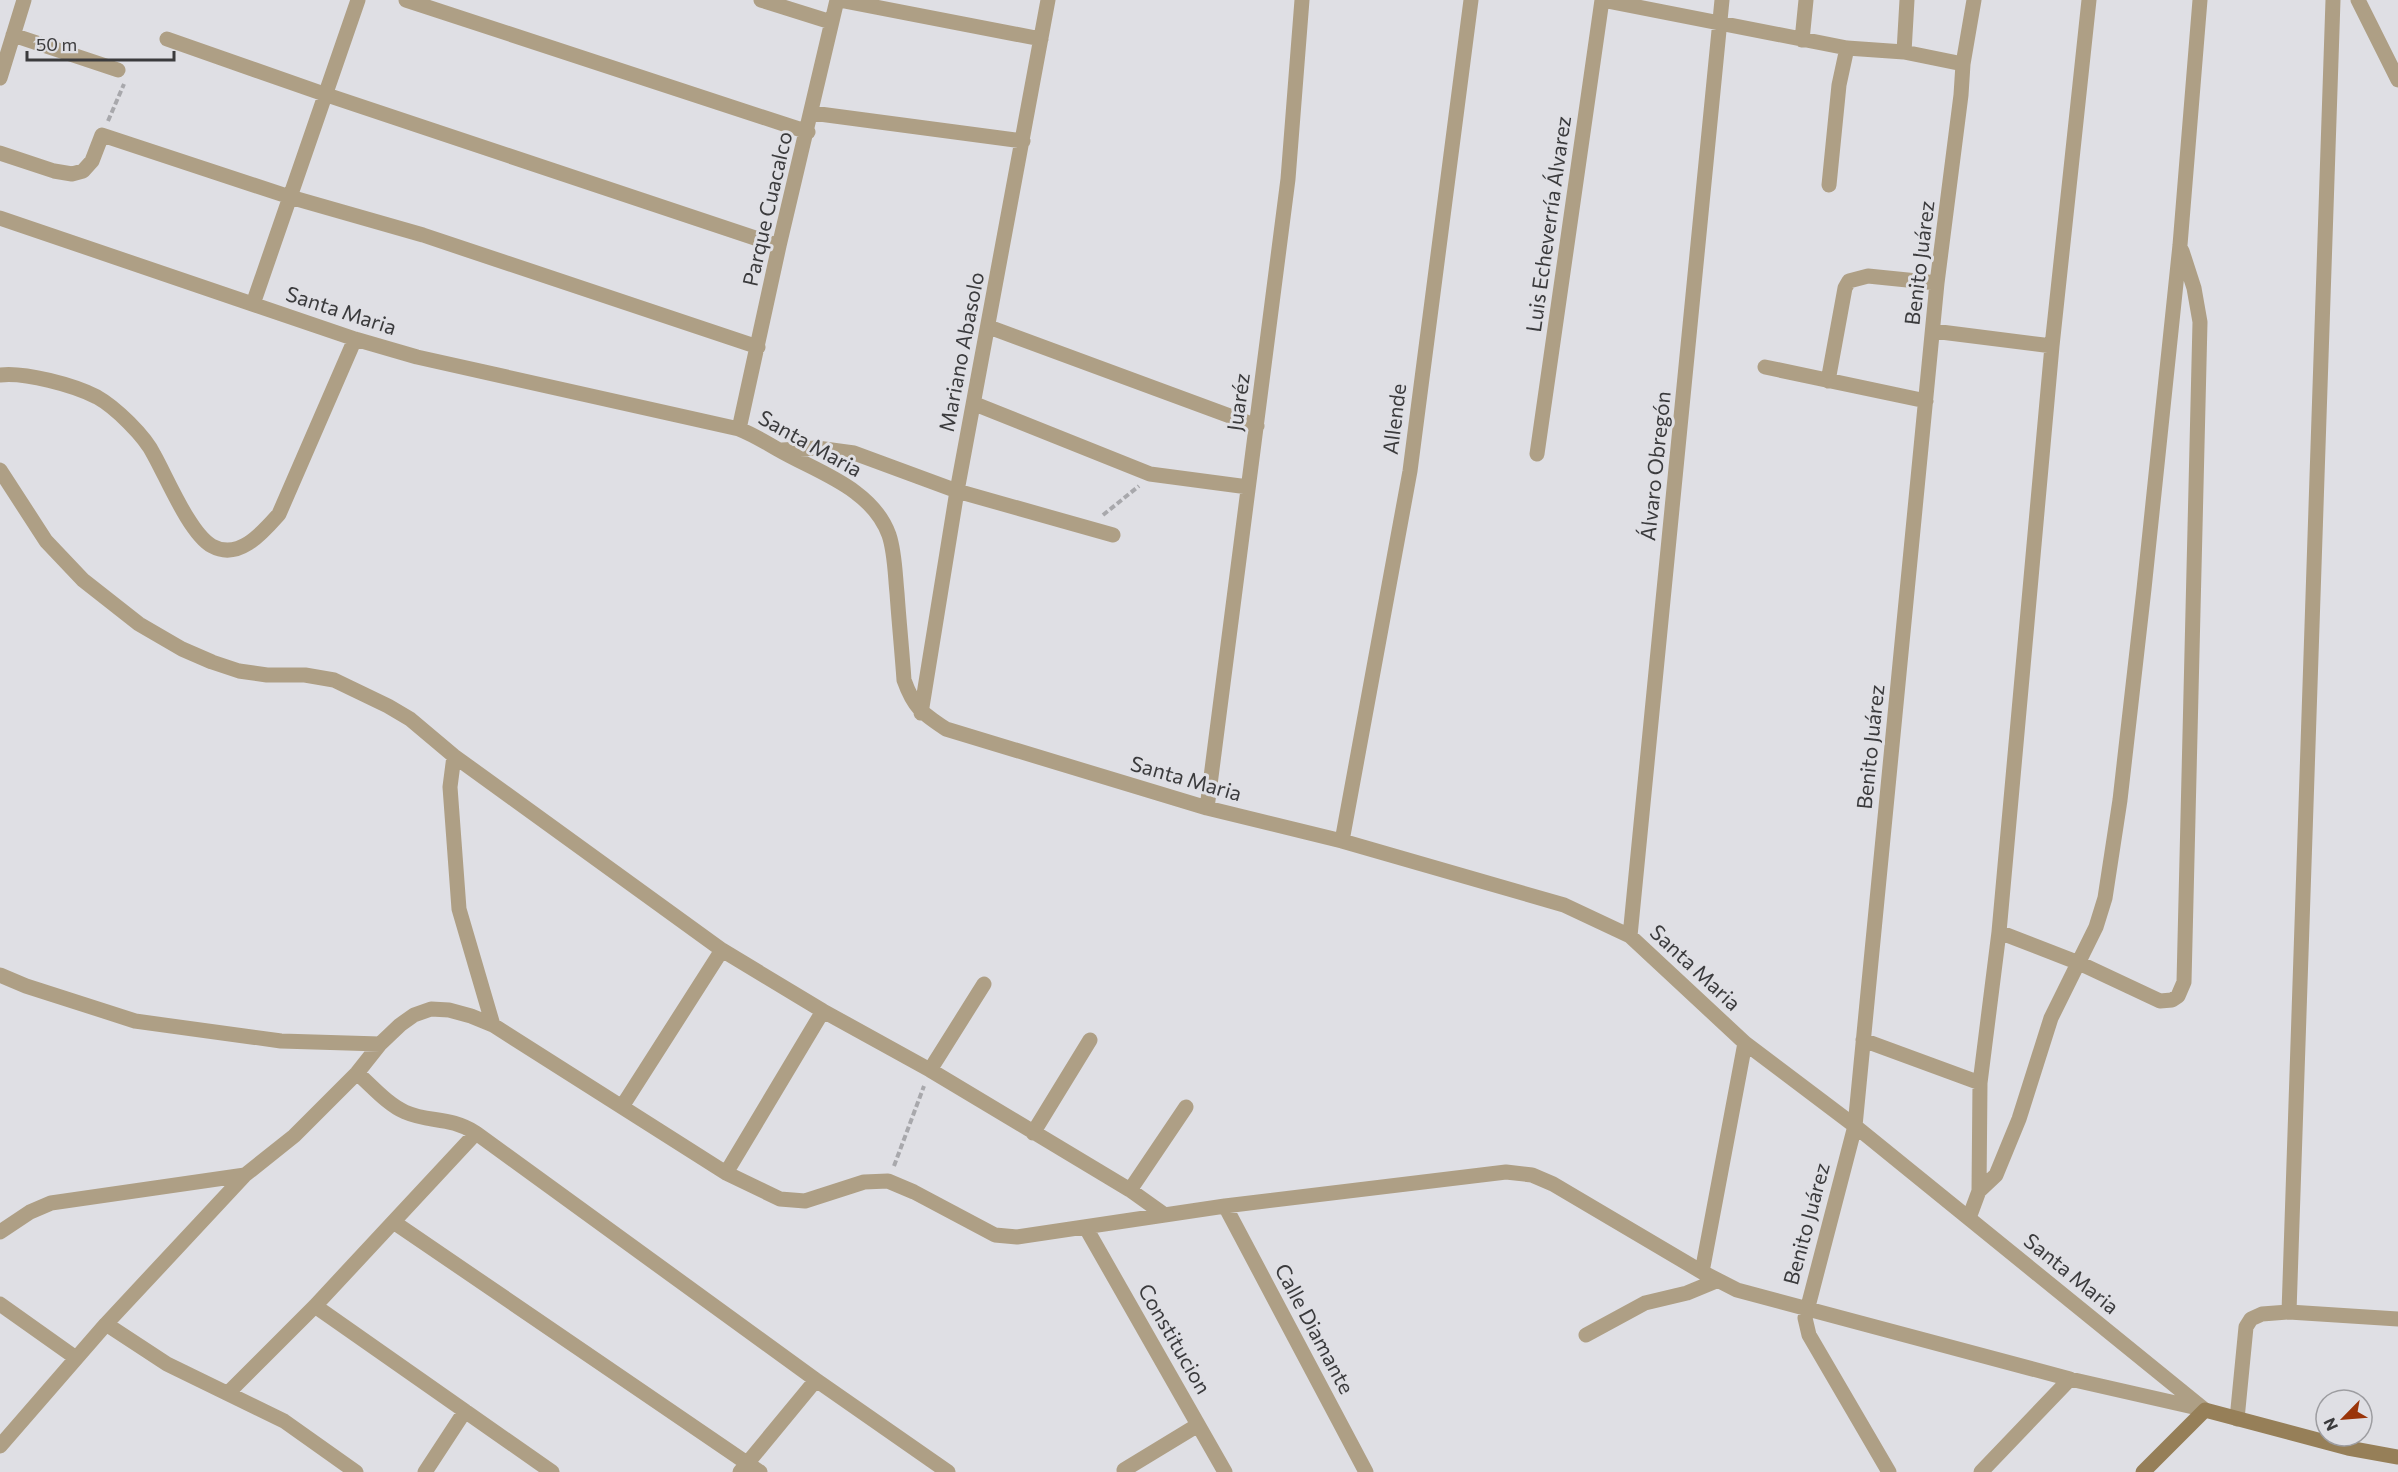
<svg xmlns="http://www.w3.org/2000/svg" width="2398" height="1472" font-family="Commissioner,sans-serif">
  <style>
    .lines { fill: none; stroke-linecap: round; stroke-linejoin: round }
    .path { stroke: #a8a8ac; stroke-width: 4; stroke-dasharray: 6 3; stroke-linecap: butt }
    .street { stroke: #ae9f85; stroke-width: 15 }
    .secondary { stroke: #967f58; stroke-width: 15 }
    .labels { text-anchor: middle; stroke-width: 6; stroke-linejoin: round; paint-order: stroke }
    .street-label { font-size: 21px; fill: #3b3b3d; stroke: #dfdfe4 }
  </style>
  <rect width="100%" height="100%" fill="#dfdfe4"/>
  <g class="lines">
    <path class="path" d="M108,121L124,84
      M1103,515L1139,486
      M894,1166L924,1086"/>
    <path class="street" d="M406,0L808,132
      M761,0L831,22
      M839,0L1041,39
      M1602,0L1847,48L1904,52L1963,64
      M2358,0L2398,80
      M13,35L118,70
      M167,39L324,94L779,246
      M1802,40L1806,0
      M1904,52L1907,0
      M0,78L24,0
      M812,113L1023,141
      M0,153L54,171L72,174L83,171L92,161L102,135L290,197L423,235L758,347
      M1829,185L1839,85L1847,48
      M0,218L355,339L417,357L739,429C754,435 765,442 779,450C817,472 872,488 889,535C895,553 895,574 897,593C899,622 902,651 904,680C914,708 922,713 946,729L1207,808L1342,841L1564,905L1630,936L1745,1043L1855,1126L2205,1410
      M253,304L358,0
      M989,327L1257,426
      M1933,331L2052,346
      M1765,367L1926,401
      M0,375C25,372 74,385 97,397C115,407 145,436 154,455C167,478 190,534 212,546C239,561 263,532 279,514L355,339
      M1828,381L1845,288L1849,281L1868,276L1937,283
      M975,404L1150,474L1248,487
      M739,429L779,246L837,0
      M782,450L817,448L854,453L957,491L1113,535
      M1537,454L1602,0
      M0,470L46,541L83,580L139,624L182,649L212,662L239,671L267,675H305L334,680L388,706L410,719L454,756L722,950L823,1011L930,1070L1130,1190L1165,1215
      M921,713L957,491L1048,0
      M454,756L450,787L459,909L493,1025
      M1207,808L1288,179L1302,0
      M1342,841L1410,471L1471,0
      M1999,932L2079,963L2160,1001L2172,1000L2178,996L2184,982L2200,322L2194,288L2182,251
      M1630,936L1722,0
      M0,975L26,986L135,1021L281,1041L380,1044
      M1863,1040L1980,1083
      M930,1070L984,984
      M357,1073C372,1086 387,1104 405,1112C430,1123 449,1116 476,1133L816,1380L948,1472
      M623,1105L722,950
      M1033,1133L1090,1040
      M726,1173L823,1011
      M1130,1190L1186,1107
      M1979,1191L1996,1175L2019,1119L2051,1018L2096,927L2105,898L2120,800L2144,589L2180,245L2200,0
      M1225,1206L1366,1472
      M1969,1218L1979,1191L1980,1083L1999,932L2052,346L2089,0
      M395,1223L760,1472
      M1086,1228L1225,1472
      M0,1232L30,1212L51,1203L245,1175
      M1702,1272L1745,1043
      M0,1304L76,1358
      M315,1306L552,1472
      M2289,1312L2333,0
      M106,1324L167,1364L284,1421L356,1472
      M1586,1335L1645,1303L1687,1293L1716,1281
      M229,1392L315,1306L476,1133
      M2237,1419L2246,1327L2251,1319L2262,1314L2289,1312L2398,1319
      M0,1446L106,1324L245,1175L294,1136L357,1073L380,1044L400,1025L414,1015L431,1009L449,1010L471,1016L493,1025L726,1173L780,1199L805,1201L864,1182L888,1181L914,1192L995,1235L1017,1237L1225,1206L1506,1172L1532,1175L1553,1184L1702,1272L1737,1290L2070,1379L2202,1409
      M1124,1470L1198,1425
      M425,1472L465,1411
      M740,1472L816,1380
      M1889,1472L1809,1335L1805,1318L1855,1126L1937,283L1961,95L1963,64L1974,0
      M1981,1472L2070,1379"/>
    <path class="secondary" d="M2143,1472L2205,1410L2348,1448L2398,1457"/>
  </g>
  <g class="labels">
    <g class="street-label">
      <text transform="translate(768 209) rotate(-77)" y="7">Parque Cuacalco</text>
      <text transform="translate(1549 224) rotate(-82)" y="7">Luis Echeverría Álvarez</text>
      <text transform="translate(1920 263) rotate(-83)" y="7">Benito Juárez</text>
      <text transform="translate(341 311) rotate(18)" y="7">Santa Maria</text>
      <text transform="translate(962 352) rotate(-79)" y="7">Mariano Abasolo</text>
      <text transform="translate(1239 402) rotate(-82)" y="7">Juaréz</text>
      <text transform="translate(1395 419) rotate(-83)" y="7">Allende</text>
      <text transform="translate(810 444) rotate(29)" y="7">Santa Maria</text>
      <text transform="translate(1656 466) rotate(-84)" y="7">Álvaro Obregón</text>
      <text transform="translate(1871 747) rotate(-84)" y="7">Benito Juárez</text>
      <text transform="translate(1186 779) rotate(16)" y="7">Santa Maria</text>
      <text transform="translate(1695 968) rotate(43)" y="7">Santa Maria</text>
      <text transform="translate(1807 1224) rotate(-75)" y="7">Benito Juárez</text>
      <text transform="translate(2071 1274) rotate(39)" y="7">Santa Maria</text>
      <text transform="translate(1314 1329) rotate(62)" y="7">Calle Diamante</text>
      <text transform="translate(1174 1339) rotate(60)" y="7">Constitucion</text>
    </g>
  </g>
  <g transform="translate(2344 1418) rotate(245)"><circle r="28" fill="#dfdfe4" stroke="#9d9da1" stroke-width="1.5"/>
  <path d="M0-4.5L10 22L0 15L-10 22Z" fill="#9a350a"/>
  <text y="-9" font-size="16" font-weight="bold" text-anchor="middle" fill="#3b3b3d">N</text>
  </g>
  <path d="M27 51v9h147v-9" fill="none" stroke="#3b3b3d" stroke-width="3"/>
  <text x="36" y="51" font-size="18" fill="#3b3b3d" stroke="#dfdfe4" stroke-width="4.5" paint-order="stroke">50 m</text>
</svg>
